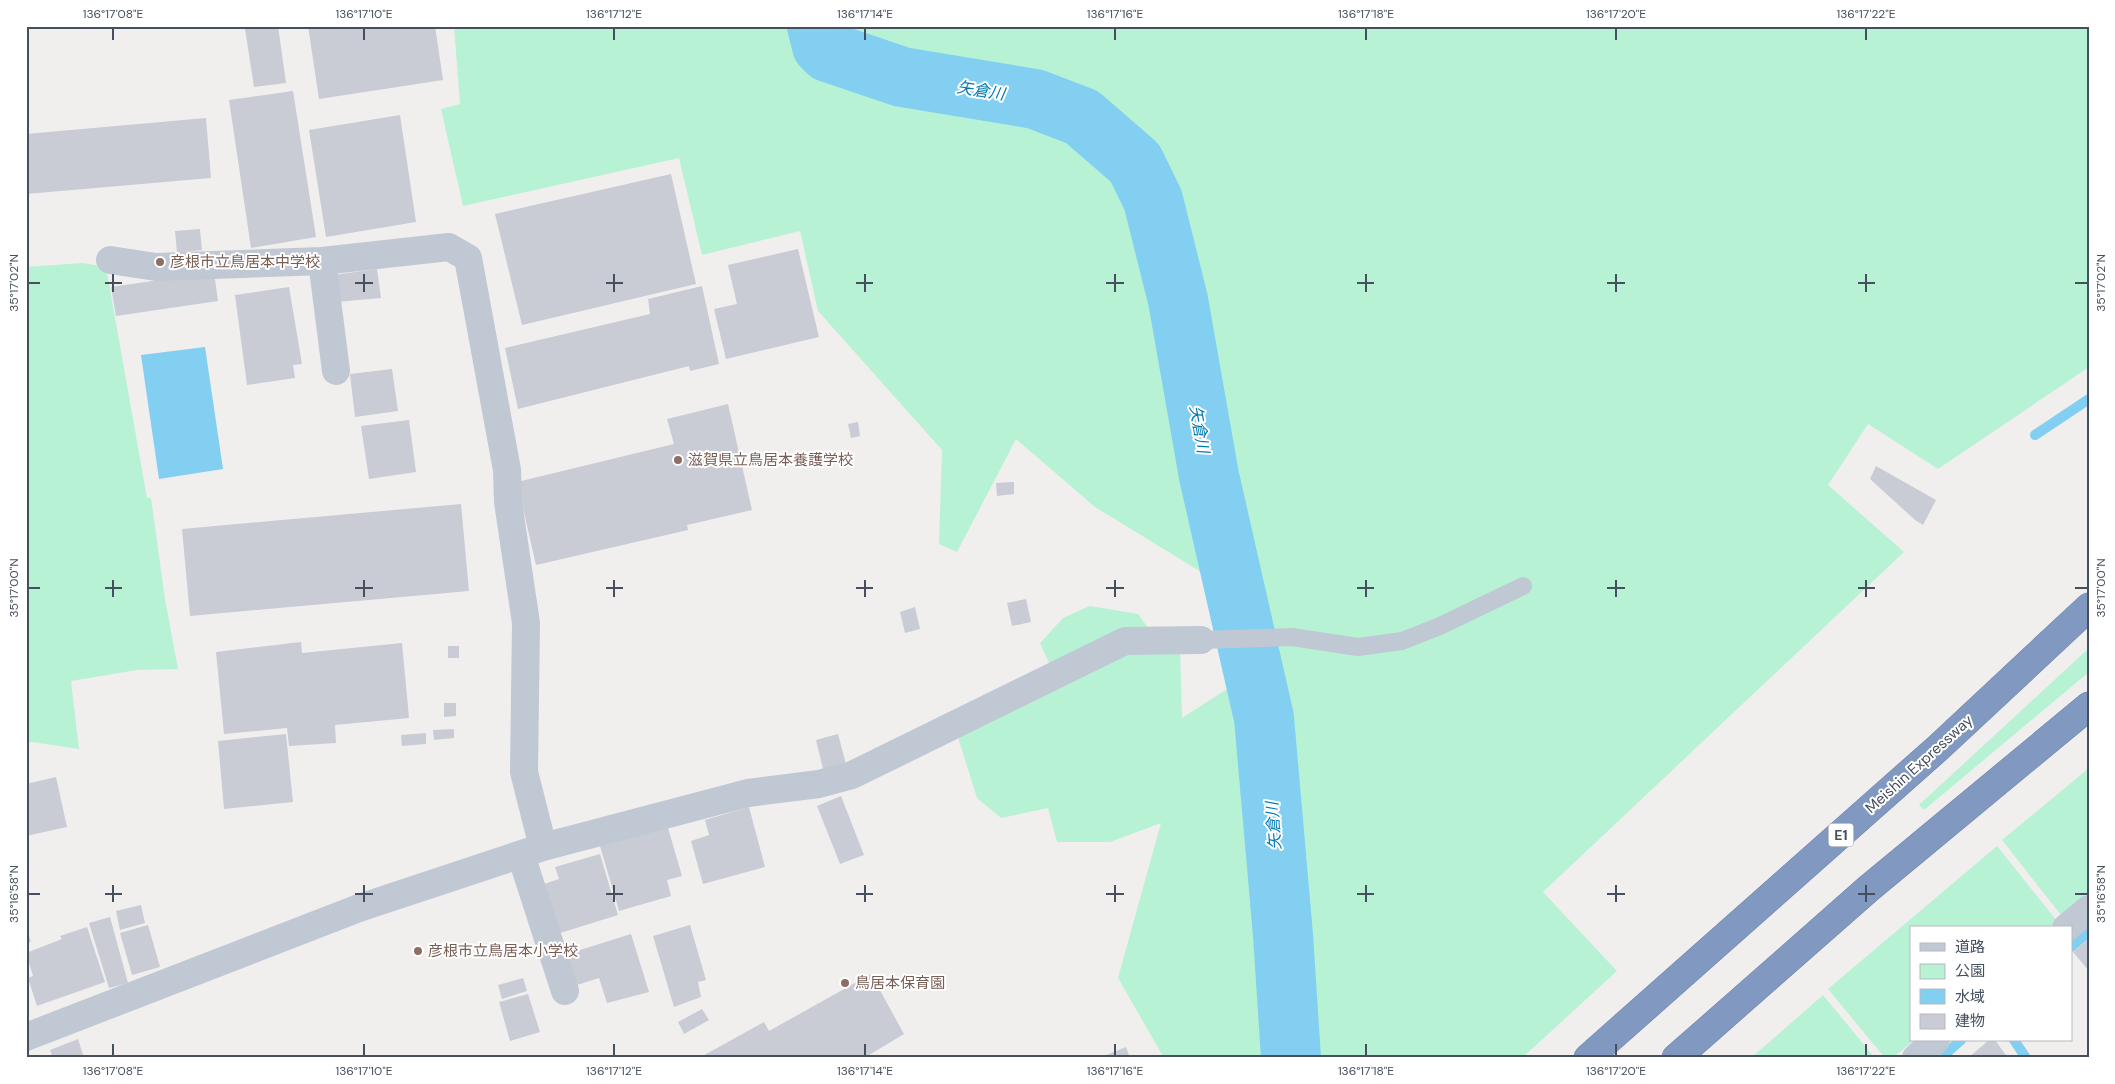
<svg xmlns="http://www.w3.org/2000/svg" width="2115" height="1084" font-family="'DM Sans','Noto Sans JP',sans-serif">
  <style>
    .green { fill: #b8f2d5 }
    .water { fill: #82cff2 }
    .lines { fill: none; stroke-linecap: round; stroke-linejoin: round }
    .stream { stroke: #82cff2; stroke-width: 10 }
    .river { stroke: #82cff2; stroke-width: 60 }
    .building { fill: #c9ccd4 }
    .motorway-casing { stroke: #6d84ad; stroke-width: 29 }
    .service { stroke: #c0c8d4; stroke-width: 18 }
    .minor { stroke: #c0c8d4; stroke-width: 28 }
    .motorway { stroke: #8199c1; stroke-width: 28 }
    .ticks { fill: none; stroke: #454f5d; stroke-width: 2 }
    .education-dot { fill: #8d6e63; stroke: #fff; stroke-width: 2 }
    .labels { text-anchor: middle; stroke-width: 4; stroke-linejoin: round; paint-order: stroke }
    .shield { fill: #fff; stroke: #7d848e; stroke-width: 1 }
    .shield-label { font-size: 14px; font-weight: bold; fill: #454f5d }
    .education-label { font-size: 15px; fill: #785e54; stroke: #fff; text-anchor: start }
    .street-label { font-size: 15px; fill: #454f5d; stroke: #fff }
    .water-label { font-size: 16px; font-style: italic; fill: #027ab3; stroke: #fff }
    .neatline { fill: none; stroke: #454f5d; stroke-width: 2 }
    .ticks-label { font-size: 12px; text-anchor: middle; fill: #454f5d }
  </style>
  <rect width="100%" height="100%" fill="#f1eeee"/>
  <path class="green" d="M454,26H2089V367L1938,469L1868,424L1828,485L1904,552L1543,892L1617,971L1522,1058H1311L1308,1041L1253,1058H1164L1118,978L1161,823L1110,842H1057L1048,808L1001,818L977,798L957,734L1111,655L1180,646L1182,718L1269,662L1260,608L1095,507L1016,439L957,552L939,544L942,450L818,311L800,231L702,255L679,158L463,206L441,109L460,104Z
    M83,263L106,267L147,498H151L165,599L178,669L137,670L71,681L79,749L32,742L26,744V290L28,289L26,267Z
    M1090,606L1138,614L1151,632L1051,667L1040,643L1063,618Z
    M2089,648V672L1924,810L1919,805Z
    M2089,768V892L2061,915L2002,840Z
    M1997,846L2057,921L2048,928H1911V1040H1914L1893,1058H1885L1828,989Z
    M1823,995L1875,1058H1751Z"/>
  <path class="water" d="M205,347L223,469L159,479L141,355Z"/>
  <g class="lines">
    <path class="stream" d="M2035,435L2089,399
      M2071,947L2089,932
      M2014,1040L2026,1058
      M1941,1058L1961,1040"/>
    <path class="river" d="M817,26L822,46L828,52L902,77L1035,99L1082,117L1135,163L1153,200L1178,300L1209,476L1264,718L1283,935L1291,1058"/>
  </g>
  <path class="building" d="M265,26H278L286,83L254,87L245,29Z
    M308,26H435L443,80L319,99Z
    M293,91L316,237L251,248L229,100Z
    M400,115L416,222L326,237L309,130Z
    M206,118L211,178L26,194V134Z
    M671,174L696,284L522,325L495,214Z
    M200,229L202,250L177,253L175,231Z
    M798,249L819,337L726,359L714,309L737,304L728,265Z
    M377,269L381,298L336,302L333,275Z
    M214,272L218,301L116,316L111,287Z
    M702,286L719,364L690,371L689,366L518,409L505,348L650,314L648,299Z
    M289,287L302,364L293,365L295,378L247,385L235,295Z
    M392,369L398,411L355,417L350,374Z
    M728,404L752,510L687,525L688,530L536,565L517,482L674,444L667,419Z
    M409,420L416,472L369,479L361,426Z
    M858,422L860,436L851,438L848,424Z
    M1876,466L1936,500L1923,525L1915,520L1870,479Z
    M1014,482V494L997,496L996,483Z
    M461,504L469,591L190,616L182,529Z
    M1026,599L1031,622L1012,626L1007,603Z
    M915,607L920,629L905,633L900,612Z
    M301,642L302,653L402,643L409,718L335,725L336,743L289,746L287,728L224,734L216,652Z
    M448,646H459V658H448Z
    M444,703H456V716L444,717Z
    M454,729V738L434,740L433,730Z
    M426,733V744L402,746L401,735Z
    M286,734L293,802L224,809L218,741Z
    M838,734L847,768L824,773L816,740Z
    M56,777L67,827L26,836V784Z
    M841,796L864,855L840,864L817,806Z
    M749,807L765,867L703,884L691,841L709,835L705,820Z
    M668,828L682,876L667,880L671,896L619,911L600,846Z
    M600,854L618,915L557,934L541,885L559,879L555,867Z
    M141,905L145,923L120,930L116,911Z
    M110,917L128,983L109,988L89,923Z
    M148,925L160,967L132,975L120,933Z
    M690,925L706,980L698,982L701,997L674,1007L653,936Z
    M26,926L31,942L26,943Z
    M87,927L105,982L37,1006L28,978L33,976L26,953L62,939L60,936Z
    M631,934L649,992L607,1003L599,978L574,986L564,955Z
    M2089,939V971L2073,952Z
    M871,974L904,1034L864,1058H699L764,1022L769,1031Z
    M523,978L527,991L502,999L498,985Z
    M528,994L540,1032L510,1041L499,1002Z
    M702,1009L709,1020L684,1034L678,1022Z
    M78,1039L84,1058H53L50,1050Z
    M1989,1040H1995L2008,1058H1968Z
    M1126,1047L1130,1058H1099Z"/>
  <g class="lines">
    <g class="motorway-casing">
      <path id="motorway" d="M1588,1058L1939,747L2089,607
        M1676,1058L1868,889L2089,706"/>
    </g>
    <path class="service" d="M1201,640L1292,637L1358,647L1402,641L1440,626L1523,586"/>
    <path class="minor" d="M110,260L156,267L322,261L449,247L468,258L507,470L508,502L526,623L524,772L543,847
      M322,261L336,371
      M521,855L565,991
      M2066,928L2089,909
      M26,1037L359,908L543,847L748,793L819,784L852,775L1125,641L1201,640
      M1916,1058L1936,1040"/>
    <use href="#motorway" class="motorway"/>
  </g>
  <path class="ticks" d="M113,28V40M364,28V40M614,28V40M865,28V40M1115,28V40M1366,28V40M1616,28V40M1866,28V40M113,274V292M364,274V292M614,274V292M865,274V292M1115,274V292M1366,274V292M1616,274V292M1866,274V292M28,283H40M105,283H122M355,283H373M606,283H623M856,283H873M1106,283H1124M1357,283H1374M1607,283H1625M1858,283H1875M2075,283H2088M113,580V597M364,580V597M614,580V597M865,580V597M1115,580V597M1366,580V597M1616,580V597M1866,580V597M28,588H40M105,588H122M355,588H373M606,588H623M856,588H873M1106,588H1124M1357,588H1374M1607,588H1625M1858,588H1875M2075,588H2088M113,885V902M364,885V902M614,885V902M865,885V902M1115,885V902M1366,885V902M1616,885V902M1866,885V902M28,894H40M105,894H122M355,894H373M606,894H623M856,894H873M1106,894H1124M1357,894H1374M1607,894H1625M1858,894H1875M2075,894H2088M113,1044V1056M364,1044V1056M614,1044V1056M865,1044V1056M1115,1044V1056M1366,1044V1056M1616,1044V1056M1866,1044V1056"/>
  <g class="education-dot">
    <circle cx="160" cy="262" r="5"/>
    <circle cx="678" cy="460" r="5"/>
    <circle cx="418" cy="951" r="5"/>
    <circle cx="845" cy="983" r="5"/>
  </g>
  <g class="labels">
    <rect class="shield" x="1828.5" y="823.5" width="25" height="23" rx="4"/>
    <g class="shield-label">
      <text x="1841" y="840">E1</text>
    </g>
    <g class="education-label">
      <text x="170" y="267">彦根市立鳥居本中学校</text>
      <text x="688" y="465">滋賀県立鳥居本養護学校</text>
      <text x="428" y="956">彦根市立鳥居本小学校</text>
      <text x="855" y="988">鳥居本保育園</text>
    </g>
    <g class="street-label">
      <text transform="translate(1919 764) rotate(-42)" y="5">Meishin Expressway</text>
    </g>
    <g class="water-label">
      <text transform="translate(981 90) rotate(9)" y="6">矢倉川</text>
      <text transform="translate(1200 429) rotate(80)" y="6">矢倉川</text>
      <text transform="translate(1273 826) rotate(-94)" y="6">矢倉川</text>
    </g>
  </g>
  <rect width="2115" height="1084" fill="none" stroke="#ffffff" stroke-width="55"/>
  <rect x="1910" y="926" width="162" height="115" fill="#ffffff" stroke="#b5b9be"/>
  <rect x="1920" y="943" width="25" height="8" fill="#c0c8d4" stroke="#b5b9be"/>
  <text x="1955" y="952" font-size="15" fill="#454f5d">道路</text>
  <rect x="1920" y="964" width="25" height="15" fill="#b8f2d5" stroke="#b5b9be"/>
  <text x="1955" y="976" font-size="15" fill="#454f5d">公園</text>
  <rect x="1920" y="989" width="25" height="15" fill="#82cff2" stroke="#b5b9be"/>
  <text x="1955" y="1002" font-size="15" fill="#454f5d">水域</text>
  <rect x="1920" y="1014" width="25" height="15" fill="#c9ccd4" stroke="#b5b9be"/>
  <text x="1955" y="1026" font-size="15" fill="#454f5d">建物</text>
  <rect x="28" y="28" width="2060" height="1028" class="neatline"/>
  <g class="ticks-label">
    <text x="113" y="18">136°17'08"E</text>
    <text x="364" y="18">136°17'10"E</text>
    <text x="614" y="18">136°17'12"E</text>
    <text x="865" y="18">136°17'14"E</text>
    <text x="1115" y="18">136°17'16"E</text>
    <text x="1366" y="18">136°17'18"E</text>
    <text x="1616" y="18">136°17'20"E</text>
    <text x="1866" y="18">136°17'22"E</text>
    <text transform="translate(14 283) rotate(-90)" y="4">35°17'02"N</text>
    <text transform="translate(2101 283) rotate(-90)" y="4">35°17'02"N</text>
    <text transform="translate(14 588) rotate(-90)" y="4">35°17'00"N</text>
    <text transform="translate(2101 588) rotate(-90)" y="4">35°17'00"N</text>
    <text transform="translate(14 894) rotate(-90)" y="4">35°16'58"N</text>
    <text transform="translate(2101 894) rotate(-90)" y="4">35°16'58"N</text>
    <text x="113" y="1075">136°17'08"E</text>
    <text x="364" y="1075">136°17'10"E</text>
    <text x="614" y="1075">136°17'12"E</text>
    <text x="865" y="1075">136°17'14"E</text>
    <text x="1115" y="1075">136°17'16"E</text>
    <text x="1366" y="1075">136°17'18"E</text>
    <text x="1616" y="1075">136°17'20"E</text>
    <text x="1866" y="1075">136°17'22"E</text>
  </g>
</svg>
